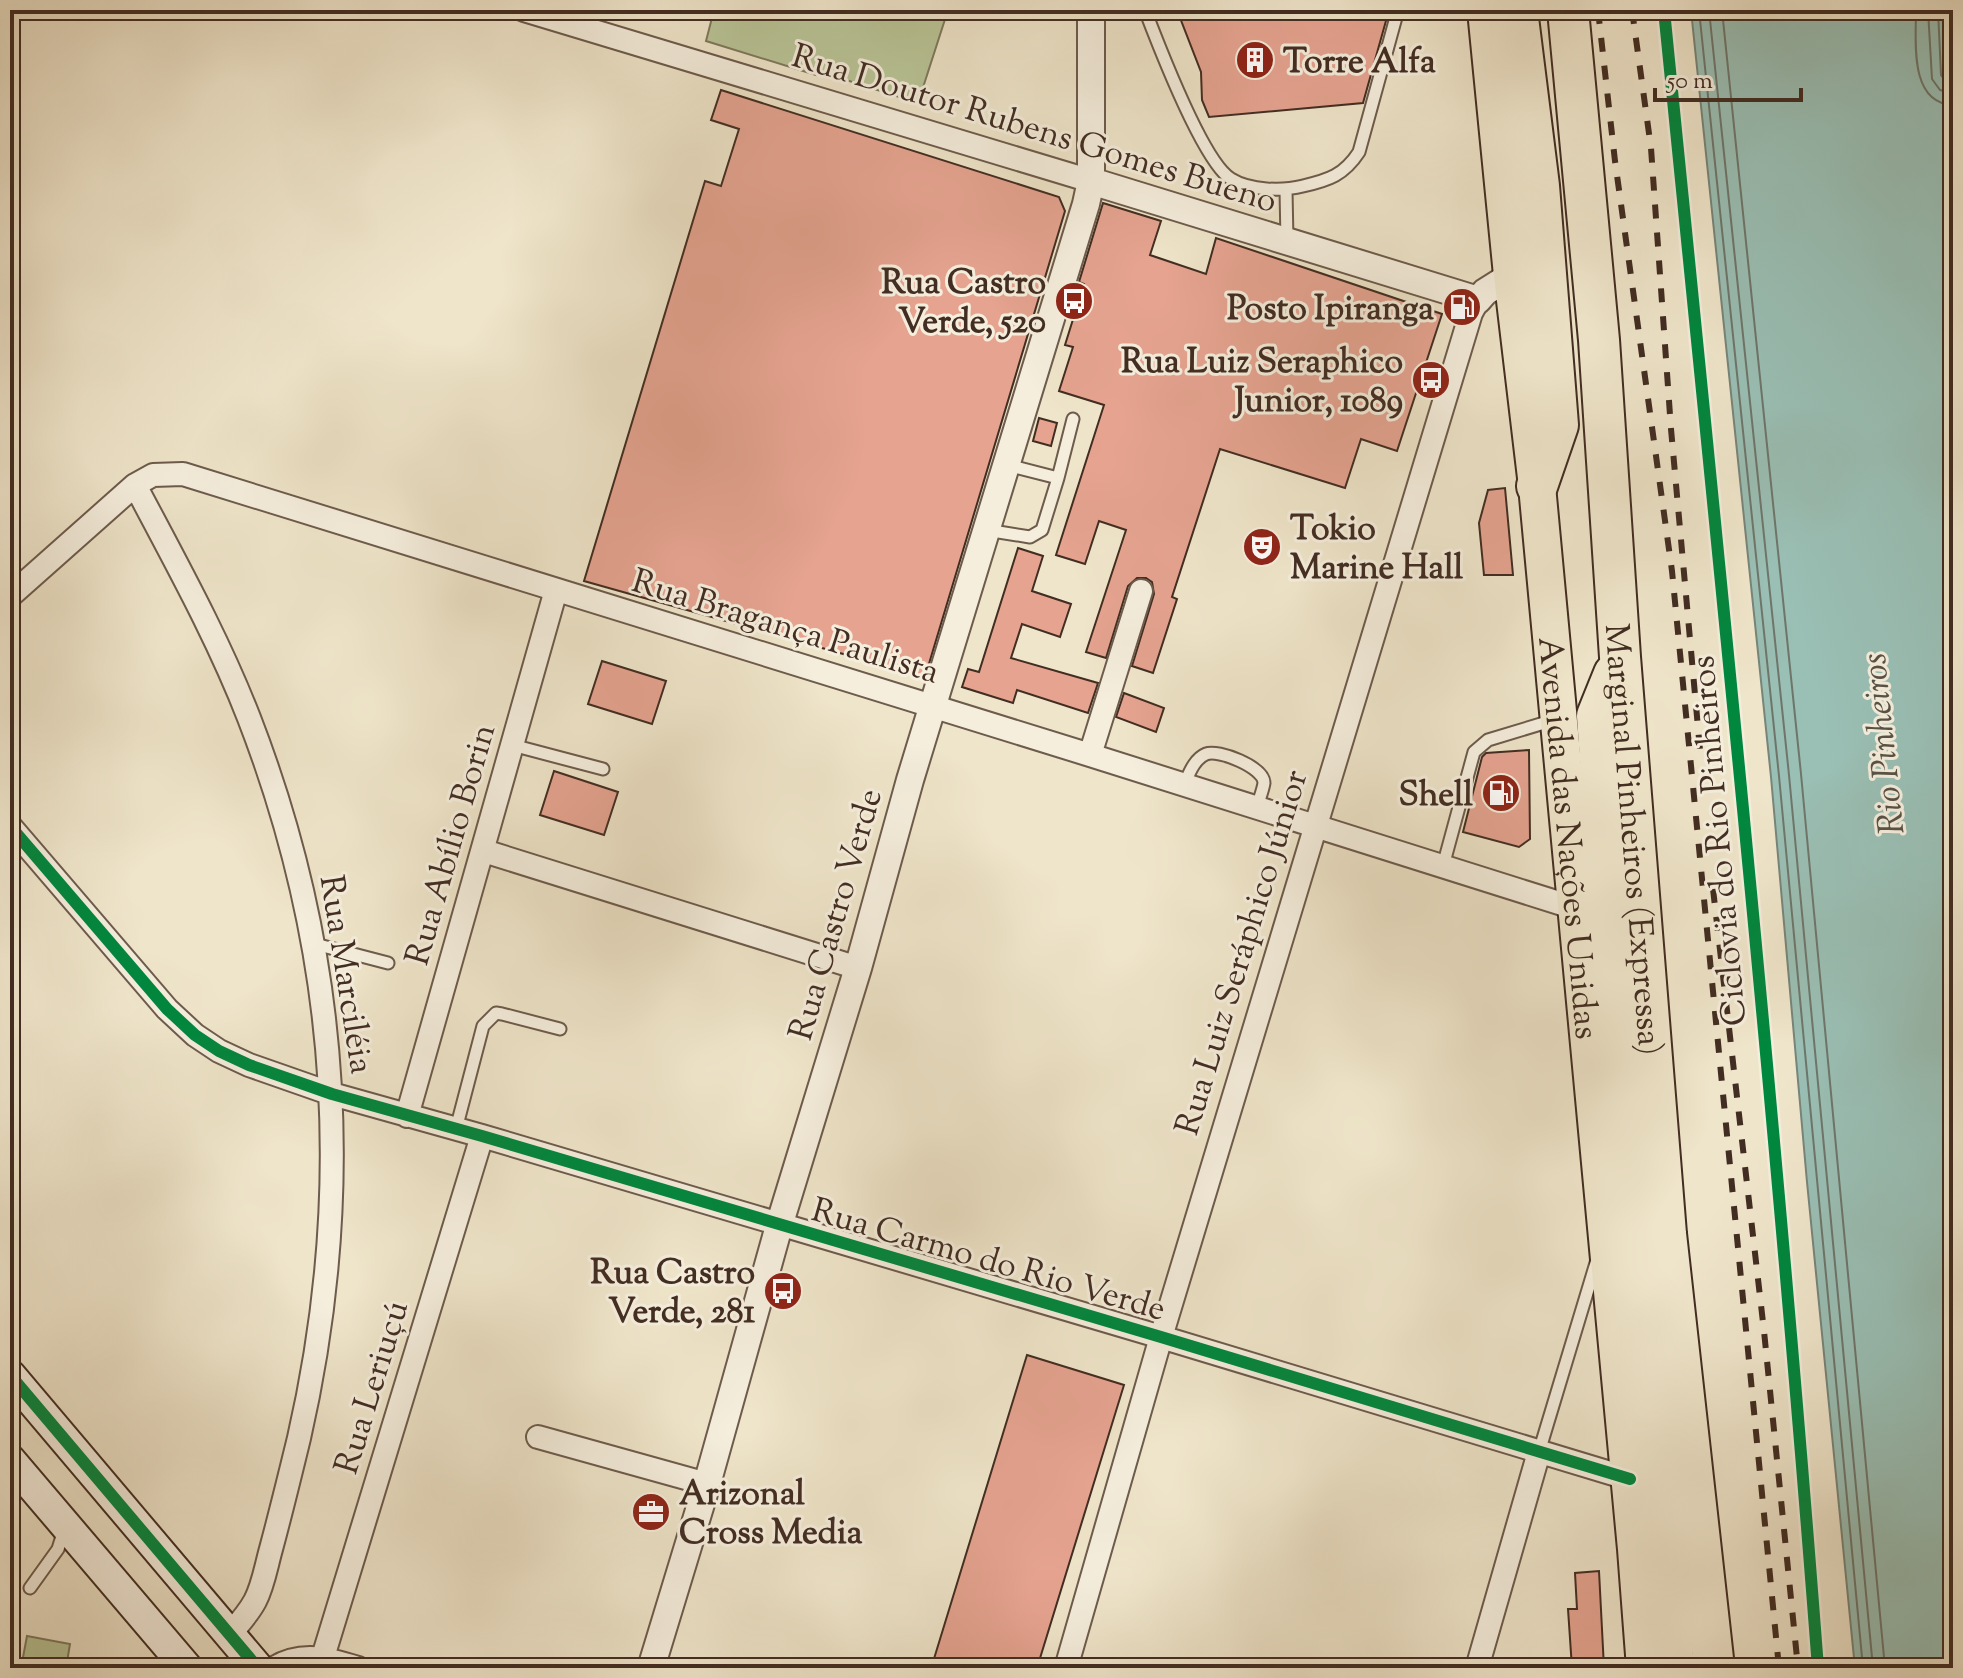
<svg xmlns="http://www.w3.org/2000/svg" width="1963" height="1678" font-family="'Sorts Mill Goudy',serif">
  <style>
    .garden { fill: #b9c597; stroke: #7e795c; stroke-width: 2 }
    .water { fill: #9abfb4; stroke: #77857a; stroke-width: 2 }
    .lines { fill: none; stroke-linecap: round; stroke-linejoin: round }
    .shore { stroke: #6e766b; stroke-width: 2 }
    .building { fill: #e5a390; stroke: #422d22; stroke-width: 2 }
    .service-casing { stroke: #6d5b4c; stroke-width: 15 }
    .minor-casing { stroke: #6d5b4c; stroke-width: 26 }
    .tertiary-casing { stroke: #6d5b4c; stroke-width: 30 }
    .secondary-casing { stroke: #422d22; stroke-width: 34 }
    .trunk-casing { stroke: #422d22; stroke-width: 40 }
    .motorway-casing { stroke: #422d22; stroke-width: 44 }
    .service { stroke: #f5eedd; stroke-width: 11 }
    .minor { stroke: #f5eedd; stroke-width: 22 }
    .tertiary { stroke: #f5eedd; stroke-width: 26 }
    .secondary { stroke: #f5eedd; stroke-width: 30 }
    .trunk { stroke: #efe5ca; stroke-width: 36 }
    .motorway { stroke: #efe5ca; stroke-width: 40 }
    .rail { stroke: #422d22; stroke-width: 6; stroke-dasharray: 14 14; stroke-linecap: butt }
    .cycleway-casing { stroke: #f5eedd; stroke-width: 17 }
    .cycleway { stroke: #00873e; stroke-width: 12 }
    .labels { text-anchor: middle; stroke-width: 6; stroke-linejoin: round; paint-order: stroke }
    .poi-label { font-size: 34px; font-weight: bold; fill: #422d22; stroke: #f5eedd; text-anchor: end }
    .street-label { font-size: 34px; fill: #422d22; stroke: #f5eedd }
    .water-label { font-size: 36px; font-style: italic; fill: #585246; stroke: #f5eedd }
  </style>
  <rect width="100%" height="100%" fill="#efe5ca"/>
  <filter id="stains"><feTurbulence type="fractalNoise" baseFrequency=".0025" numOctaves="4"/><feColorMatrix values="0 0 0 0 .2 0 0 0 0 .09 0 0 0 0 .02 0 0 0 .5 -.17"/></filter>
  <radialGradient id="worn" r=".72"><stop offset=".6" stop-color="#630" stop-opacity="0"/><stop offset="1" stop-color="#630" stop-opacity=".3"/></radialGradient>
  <path class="garden" d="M714,10H948L918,103L818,71L816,75L706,41Z
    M27,1636L70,1644L66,1668H21Z"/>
  <path class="water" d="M1691,10H1945L1953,106V1668H1855L1807,1182L1771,777Z"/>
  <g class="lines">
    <path class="shore" d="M1699,10L1779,776L1863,1668
      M1709,10L1789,775L1873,1668
      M1722,10L1801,774L1885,1668
      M1916,10C1916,42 1909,103 1953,105
      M1928,10L1932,79L1940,90L1953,93
      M1938,10L1941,75L1946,81L1953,83"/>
  </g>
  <path class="building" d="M1177,10H1389L1363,103L1209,117L1202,100L1201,72Z
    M721,90L1059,197L1065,211L925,677L584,581L705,181L721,186L739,129L711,120Z
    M1103,203L1161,221L1150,255L1206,274L1216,238L1442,314L1397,451L1361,439L1345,488L1220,449L1172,597L1177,599L1153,673L1132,666L1154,594L1152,582L1146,578H1137L1128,586L1106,658L1086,652L1126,530L1099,521L1085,564L1056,555L1104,405L1059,391L1073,347L1065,345L1084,284L1079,282Z
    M1039,418L1057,423L1051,446L1033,441Z
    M1505,488L1513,575H1484L1479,523L1488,490Z
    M1018,548L1043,556L1032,591L1071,604L1060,637L1022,624L1011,658L1098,683L1088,713L1017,690L1013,703L962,687L968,669L979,672Z
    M602,661L666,681L652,724L588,704Z
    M1124,693L1164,708L1156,732L1116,717Z
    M1529,750L1530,839L1519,847L1463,832L1482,757L1486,753Z
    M554,771L618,792L604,835L540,815Z
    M1027,1355L1124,1385L1037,1668H953L933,1662Z
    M1599,1571L1604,1668H1572L1568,1609H1577L1575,1573Z"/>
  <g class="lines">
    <g class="service-casing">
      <path id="service" d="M1145,10C1158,44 1203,162 1231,179C1250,191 1283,191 1303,186C1329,180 1344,175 1359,152L1398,10
        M1286,190L1287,241
        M1007,465L1058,478L1073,419
        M986,530L1030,537L1042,530L1058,478
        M512,745L603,769
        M1184,785C1189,774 1194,759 1206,754C1218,749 1264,767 1264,783C1263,790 1259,800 1257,807
        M1443,866L1474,752L1488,740L1554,720
        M315,944L388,963
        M456,1129L483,1026L496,1013L502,1014L560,1029
        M1539,1452L1596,1263
        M30,1588L58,1549L64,1530"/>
    </g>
    <g class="minor-casing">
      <path id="minor" d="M524,10L1091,181
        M135,485C175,561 218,638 249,718C340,953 355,1193 299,1438C290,1475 281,1512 271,1549C266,1567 263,1586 255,1601C248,1614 238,1625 229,1635
        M10,596L135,485L153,475L183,474L1090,755L1575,908
        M1090,755L1141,591
        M10,826L167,1009L195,1035L219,1051L249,1065L332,1094L482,1136L1161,1337L1630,1479
        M484,851L858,968
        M407,1116L556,590
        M538,1437L707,1484
        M323,1657L482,1136
        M274,1668C302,1651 329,1659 358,1668
        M1066,1668L1161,1337L1471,313L1478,300
        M1477,1668L1539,1452"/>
    </g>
    <g class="tertiary-casing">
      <path id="tertiary" d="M1091,181L1478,300L1485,292L1512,275
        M651,1668L707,1484L779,1226L858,968L910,780L1086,204L1091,181V10"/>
    </g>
    <g class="secondary-casing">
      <path id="secondary" d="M10,1375L258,1668
        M10,1460L187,1668"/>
    </g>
    <g class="trunk-casing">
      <g id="trunk">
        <path id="s1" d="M1486,10L1512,275L1537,486L1636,1549L1645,1668"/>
      </g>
    </g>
    <g class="motorway-casing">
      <g id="motorway">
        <path d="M1517,10L1539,186L1558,425L1537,486"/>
        <path id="s2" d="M1568,10L1599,340L1620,657L1666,1234L1714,1668"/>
        <path d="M1614,674L1597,716L1623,1090L1674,1668"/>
      </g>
    </g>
    <use href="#service" class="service"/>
    <use href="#minor" class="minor"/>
    <use href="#tertiary" class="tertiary"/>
    <use href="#secondary" class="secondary"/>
    <use href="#trunk" class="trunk"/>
    <use href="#motorway" class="motorway"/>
    <path class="rail" d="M1598,10L1615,161L1672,571L1779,1668
      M1632,10L1651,148L1671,429L1701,761
      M1713,889L1764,1331L1798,1668"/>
    <g class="cycleway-casing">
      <path id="cycleway" d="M1664,10C1719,562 1776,1115 1818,1668
        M10,826L167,1009L195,1035L219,1051L249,1065L332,1094L482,1136L1161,1337L1630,1479
        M10,1375L258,1668"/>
    </g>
    <use href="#cycleway" class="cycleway"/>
  </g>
  <defs>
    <g id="building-disc" transform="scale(2)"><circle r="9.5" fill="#8f2418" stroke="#f5eedd"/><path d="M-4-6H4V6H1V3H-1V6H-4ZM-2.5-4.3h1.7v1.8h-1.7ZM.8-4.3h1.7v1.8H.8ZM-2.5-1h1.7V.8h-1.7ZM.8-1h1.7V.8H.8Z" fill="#fff"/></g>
    <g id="bus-disc" transform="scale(2)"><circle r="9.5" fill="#8f2418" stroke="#f5eedd"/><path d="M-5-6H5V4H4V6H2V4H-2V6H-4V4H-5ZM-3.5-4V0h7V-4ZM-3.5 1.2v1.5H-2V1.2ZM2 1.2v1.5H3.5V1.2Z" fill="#fff"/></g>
    <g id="fuel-disc" transform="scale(2)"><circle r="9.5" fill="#8f2418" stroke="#f5eedd"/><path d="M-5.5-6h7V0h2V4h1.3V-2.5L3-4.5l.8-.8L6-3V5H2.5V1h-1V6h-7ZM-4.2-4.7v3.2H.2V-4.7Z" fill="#fff"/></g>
    <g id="theatre-disc" transform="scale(2)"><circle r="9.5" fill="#8f2418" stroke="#f5eedd"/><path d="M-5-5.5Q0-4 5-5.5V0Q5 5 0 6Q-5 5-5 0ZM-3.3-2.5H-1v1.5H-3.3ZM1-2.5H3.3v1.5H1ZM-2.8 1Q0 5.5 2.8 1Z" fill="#fff"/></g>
    <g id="office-disc" transform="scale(2)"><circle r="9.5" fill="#8f2418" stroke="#f5eedd"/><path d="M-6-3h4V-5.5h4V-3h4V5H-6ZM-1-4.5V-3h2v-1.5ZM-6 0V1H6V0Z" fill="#fff"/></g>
  </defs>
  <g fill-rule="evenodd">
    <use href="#building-disc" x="1255" y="60"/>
    <use href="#bus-disc" x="1074" y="301"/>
    <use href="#fuel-disc" x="1462" y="307"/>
    <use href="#bus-disc" x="1431" y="380"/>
    <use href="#theatre-disc" x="1262" y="547"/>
    <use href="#fuel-disc" x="1501" y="793"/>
    <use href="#bus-disc" x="783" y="1291"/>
    <use href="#office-disc" x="651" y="1512"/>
  </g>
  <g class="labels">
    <g class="poi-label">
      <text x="1283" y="72" text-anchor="start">Torre Alfa</text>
      <text x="1046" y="293">Rua Castro<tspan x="1046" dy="39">Verde, 520</tspan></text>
      <text x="1434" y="319">Posto Ipiranga</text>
      <text x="1403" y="372">Rua Luiz Seraphico<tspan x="1403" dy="39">Junior, 1089</tspan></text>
      <text x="1290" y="539" text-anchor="start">Tokio<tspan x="1290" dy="39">Marine Hall</tspan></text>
      <text x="1473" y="805">Shell</text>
      <text x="755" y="1283">Rua Castro<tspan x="755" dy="39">Verde, 281</tspan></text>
      <text x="679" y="1504" text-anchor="start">Arizonal<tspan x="679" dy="39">Cross Media</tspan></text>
    </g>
    <g class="street-label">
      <text transform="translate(1035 127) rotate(17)" y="12">Rua Doutor Rubens Gomes Bueno</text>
      <text transform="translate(786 625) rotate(17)" y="12">Rua Bragança Paulista</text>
      <text dy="12" stroke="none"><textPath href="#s1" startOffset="832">Avenida das Nações Unidas</textPath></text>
      <text dy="12" stroke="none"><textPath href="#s2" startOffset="832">Marginal Pinheiros (Expressa)</textPath></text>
      <text transform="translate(1717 841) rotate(-95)" y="12">Ciclovia do Rio Pinheiros</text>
      <text transform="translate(449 844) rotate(-74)" y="12">Rua Abílio Borin</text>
      <text transform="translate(834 914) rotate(-74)" y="12">Rua Castro Verde</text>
      <text transform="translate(1240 952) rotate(-73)" y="12">Rua Luiz Seráphico Júnior</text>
      <text transform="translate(348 974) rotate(81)" y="12">Rua Marciléia</text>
      <text transform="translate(989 1258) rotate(16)" y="12">Rua Carmo do Rio Verde</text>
      <text transform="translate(370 1387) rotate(-73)" y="12">Rua Leriuçú</text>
    </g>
    <g class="water-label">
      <text transform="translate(1881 744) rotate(-96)" y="13">Rio Pinheiros</text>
    </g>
  </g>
  <rect width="1963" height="1678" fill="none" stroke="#efe5ca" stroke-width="40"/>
  <rect x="12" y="12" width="1939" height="1654" fill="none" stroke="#422d22" stroke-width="4"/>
  <rect x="20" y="20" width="1923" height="1638" fill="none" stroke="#422d22" stroke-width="2"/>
  <path d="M1655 88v12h146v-12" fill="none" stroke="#422d22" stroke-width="4"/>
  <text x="1667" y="88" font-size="24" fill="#422d22" stroke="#f5eedd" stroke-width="6" paint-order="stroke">50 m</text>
  <rect width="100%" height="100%" filter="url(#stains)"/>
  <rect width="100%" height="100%" fill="url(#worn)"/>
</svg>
